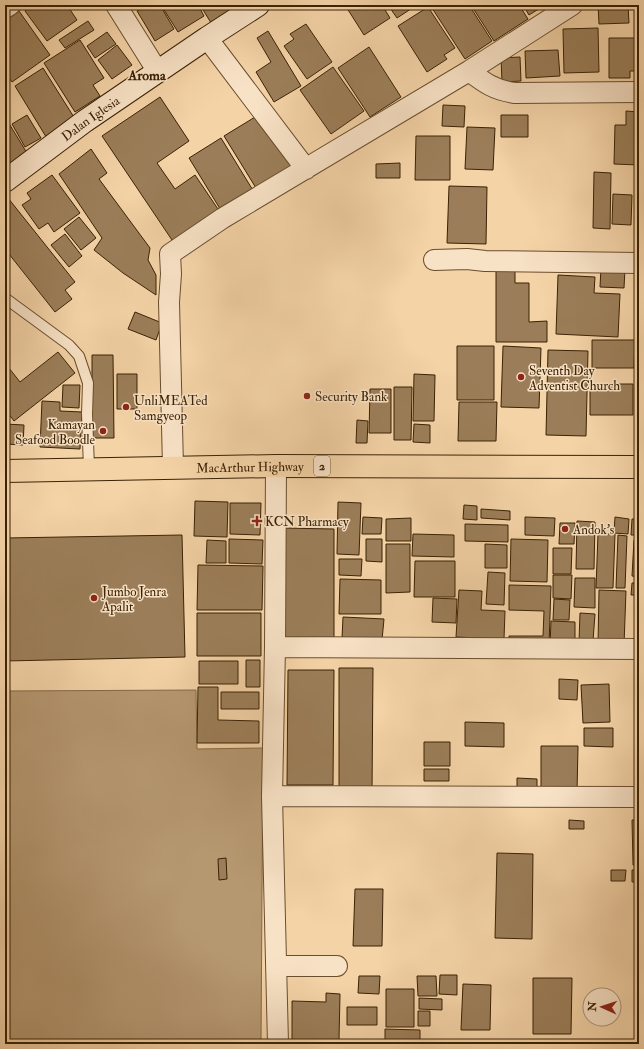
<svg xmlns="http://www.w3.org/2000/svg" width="644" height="1049" font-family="'IM FELL Double Pica',serif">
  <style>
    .water { fill: #b59770; stroke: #846845 }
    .building { fill: #9b7e59; stroke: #3b2204 }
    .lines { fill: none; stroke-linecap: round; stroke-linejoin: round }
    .lane-casing { stroke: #694e2d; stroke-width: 12 }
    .street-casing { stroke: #694e2d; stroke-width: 22 }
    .secondary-casing { stroke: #3b2204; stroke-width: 24 }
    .highway-casing { stroke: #3b2204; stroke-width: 24 }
    .lane { stroke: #f8e2c6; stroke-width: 10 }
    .street { stroke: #f8e2c6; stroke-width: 20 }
    .secondary { stroke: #f8e2c6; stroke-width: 22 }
    .highway { stroke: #f4d3a7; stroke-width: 22 }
    .poi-dot { fill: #8f2418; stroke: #f8e2c6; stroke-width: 1.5 }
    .labels { text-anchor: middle; stroke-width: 3; stroke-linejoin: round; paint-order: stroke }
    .shield { fill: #f8e2c6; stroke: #745c3e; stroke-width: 1 }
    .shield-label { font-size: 12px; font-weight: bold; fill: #3b2204 }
    .street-label { font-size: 13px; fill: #3b2204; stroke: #f8e2c6 }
    .poi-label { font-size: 13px; fill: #3b2204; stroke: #f8e2c6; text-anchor: start }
    .neighbourhood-label { font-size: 14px; font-weight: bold; fill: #3b2204; stroke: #f8e2c6 }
  </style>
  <rect width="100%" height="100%" fill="#f4d3a7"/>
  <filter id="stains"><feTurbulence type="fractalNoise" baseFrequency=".005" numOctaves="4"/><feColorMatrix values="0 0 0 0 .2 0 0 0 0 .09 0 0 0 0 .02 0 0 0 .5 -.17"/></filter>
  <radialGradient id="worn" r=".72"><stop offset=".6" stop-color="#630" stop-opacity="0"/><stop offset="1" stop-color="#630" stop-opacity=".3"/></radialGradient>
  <path class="water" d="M196,690L197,749L263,748L261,1044H5V691Z"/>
  <path class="building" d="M33,5H67L77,20L47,41L25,11Z
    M147,5H160L174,29L155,41L137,11Z
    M161,5H198L204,16L178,32Z
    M200,5H232L237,12L213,26Z
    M345,5H382L390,18L364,35Z
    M388,5H417L397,18Z
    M437,5H469L492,41L465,59L432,8Z
    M471,5H519L528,19L494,41Z
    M523,5H545L529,15Z
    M598,5H628L629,23L599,24Z
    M428,7L455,48L444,55L447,59L427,72L398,26Z
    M19,11L50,55L12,82L5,73V21Z
    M88,21L94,30L65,48L59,40Z
    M306,24L332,62L307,79L284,46L294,39L290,34Z
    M598,28L599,72L564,73L563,29Z
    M268,31L301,86L274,102L256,72L271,62L257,38Z
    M107,32L116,44L95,58L87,46Z
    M609,38H639V71H630V78H609Z
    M80,40L104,78L93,85L100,96L75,112L44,63Z
    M117,45L132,65L112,79L98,60Z
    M369,47L401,97L370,117L338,68Z
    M558,50L560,76L526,78L525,51Z
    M520,57L521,81L502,82L501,58Z
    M333,67L364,111L331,134L300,90Z
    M43,68L77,122L48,140L15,86Z
    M160,97L189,141L157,163L175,189L195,175L220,212L174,243L102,136Z
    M443,105L465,106L464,127L442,126Z
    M626,111L639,112V165L614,164L615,125H626Z
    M260,114L292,166L256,188L224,136Z
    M27,115L41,138L25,147L12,124Z
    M501,115H528V137H501Z
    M5,117L27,153L5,167Z
    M467,127L495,128L493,170L465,169Z
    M416,136H450V180H415Z
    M221,138L254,192L222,212L189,158Z
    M91,149L107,173L99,179L150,248L148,260L156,275V295L123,273L94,250L102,238L59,174Z
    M400,163V178H376V164Z
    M594,172L611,173L610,229L593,228Z
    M52,175L80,213L54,232L48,223L39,229L22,205L31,199L27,193Z
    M449,186L487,187L486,244L447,243Z
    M613,194L632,195L631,225L612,224Z
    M8,198L75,282L65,290L72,299L55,312L5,249V201Z
    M79,217L96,238L81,250L64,229Z
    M65,234L82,256L69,267L51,245Z
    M496,268H515V283H529V322L547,321V342H496Z
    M601,268L625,269L624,288L600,287Z
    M558,275L595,277L594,293L620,294L618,337L556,334Z
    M135,312L162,323L156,340L128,329Z
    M592,340H635L634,368H592Z
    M457,346H494V400H457Z
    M503,346L541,348L539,408L501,407Z
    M548,350L588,351L586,436L546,435Z
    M58,352L75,373L14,421L5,409V363L20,382Z
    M92,355H113L114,438H92Z
    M117,374H137V409H117Z
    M414,374L435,375L434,421H413Z
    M590,384H633V415H590Z
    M63,385H80L79,408L62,407Z
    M394,387H412L411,440H394Z
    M370,389H391V433H369Z
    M42,401L60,402V411L82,412L80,449L40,447Z
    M459,402H497L496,441H458Z
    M357,420L368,421L367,443H356Z
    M5,424L24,425L23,445L5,444Z
    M414,424L430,425V443L413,442Z
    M195,501L228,502L227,537L194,536Z
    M338,502L361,503L359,555L337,554Z
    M230,503H261L260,535L230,534Z
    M464,505L477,506V520L463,519Z
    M481,509L510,511V520L481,518Z
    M363,517L382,518L381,534H362Z
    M525,517L555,518L554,536L525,535Z
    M615,517L629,519L628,534L614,533Z
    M411,518V541H386V519Z
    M632,519H639V535H631Z
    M577,521L595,522L594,569H576Z
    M560,523H575L574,544H559Z
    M465,524L508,525V542L465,541Z
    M281,528L334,529V640L281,638Z
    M413,534L454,535V557L412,556Z
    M598,534H615L613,588H596Z
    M182,535L185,657L5,661V538Z
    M618,535L627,536L625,588H616Z
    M229,539L263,540L262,564L229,563Z
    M366,539H382V562L366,561Z
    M511,539L548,540L547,582L510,581Z
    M207,540L226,541V563H206Z
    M634,540H639V577L632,576Z
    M386,544H410V592L386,593Z
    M485,544L507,545V568H485Z
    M553,548H572L571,574H553Z
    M339,559H362L361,576L339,575Z
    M415,561H455V597H414Z
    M198,565L263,566L262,610H197Z
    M488,572L505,573L504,605L486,604Z
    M553,575H572L571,599L553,598Z
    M575,578H595V608L574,607Z
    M340,579L381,580V614H339Z
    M632,583H639V595H631Z
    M509,585L551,586L549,646L509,645V636H543L544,611L509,610Z
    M459,590L482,591L481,610L505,611L504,639L456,637Z
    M599,590L626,591L624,645H598Z
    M433,598L457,599L456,623L432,622Z
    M554,599L570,600L569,620H553Z
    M197,613H261V656H197Z
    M580,613L595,614L593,641H579Z
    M343,617L384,619L382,640L342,638Z
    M551,621L575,622V647L550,646Z
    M246,660H260V687H246Z
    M199,661H238V684H199Z
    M339,668H373L372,792H339Z
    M288,670H334L333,785H287Z
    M559,679L578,680L577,700L559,699Z
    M609,684L610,722L583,723L581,685Z
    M198,687H218V720L259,721V743H197Z
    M221,692H259V709H221Z
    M465,722L504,723V747L465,746Z
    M584,728H613V747L584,746Z
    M424,742H450V766H424Z
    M541,746H578L577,793H541Z
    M424,769H449V781H424Z
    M517,778L537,779V794H517Z
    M569,820L584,821V829H569Z
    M632,820H639V865H633Z
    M497,853L533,854L532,939L495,938Z
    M226,858L227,879L219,880L218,859Z
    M611,870H626L625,881H611Z
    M632,870H639V882H632Z
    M355,889H383L382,946H353Z
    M440,975H457V995L439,994Z
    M359,976H380L379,994L358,993Z
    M417,976H436L437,996H418Z
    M533,978H572L571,1034H533Z
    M463,984L491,985L490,1030H461Z
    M386,989H414V1027H386Z
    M326,993L340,994L339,1040H292V1001L326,1002Z
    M419,998L442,999V1010L419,1009Z
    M347,1007H377V1025H347Z
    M418,1011H430V1026H418Z
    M385,1029L420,1030V1042L385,1041Z
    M356,1040L381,1041V1044H356Z"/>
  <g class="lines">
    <g class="lane-casing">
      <path id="lane" d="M5,298L69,345L79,356L88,383L87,414L89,468"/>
    </g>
    <g class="street-casing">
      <path id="street" d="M116,5L158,72
        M5,8L10,5
        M207,38L306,169
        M469,71C485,83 494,90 515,93L639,92
        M434,260L467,259L485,261L639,263
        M276,466L275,647L272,796L278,1044
        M173,467L169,302L171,274L170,254L223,218L469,71L572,5
        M275,647L639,649
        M272,796L639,797
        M277,966H337"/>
    </g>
    <g class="secondary-casing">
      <g id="secondary">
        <path id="s1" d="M5,181L85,121L207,38L258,5"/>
      </g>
    </g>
    <g class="highway-casing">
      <g id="highway">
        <path id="s2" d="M5,471L276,466L639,467"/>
      </g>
    </g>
    <use href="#lane" class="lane"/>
    <use href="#street" class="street"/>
    <use href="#secondary" class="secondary"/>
    <use href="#highway" class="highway"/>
  </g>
  <g class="poi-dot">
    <circle cx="521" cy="377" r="4"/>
    <circle cx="307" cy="396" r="4"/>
    <circle cx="126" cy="407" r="4"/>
    <circle cx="103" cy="431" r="4"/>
    <path d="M255 515h4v4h4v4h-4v4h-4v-4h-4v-4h4z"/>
    <circle cx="565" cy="529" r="4"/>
    <circle cx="94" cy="598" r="4"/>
  </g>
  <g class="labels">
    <rect class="shield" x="314" y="456" width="16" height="20" rx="3"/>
    <g class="shield-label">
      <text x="322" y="470">2</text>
    </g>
    <g class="street-label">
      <text dy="5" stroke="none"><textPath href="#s1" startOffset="106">Dalan Iglesia</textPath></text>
      <text dy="5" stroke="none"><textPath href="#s2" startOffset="245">MacArthur Highway</textPath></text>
    </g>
    <g class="poi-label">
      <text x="529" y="375">Seventh Day<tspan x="529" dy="15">Adventist Church</tspan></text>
      <text x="315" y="401">Security Bank</text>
      <text x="134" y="405">UnliMEATed<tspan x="134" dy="15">Samgyeop</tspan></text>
      <text x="95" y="429" text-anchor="end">Kamayan<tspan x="95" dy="15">Seafood Boodle</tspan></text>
      <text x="265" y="526">KCN Pharmacy</text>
      <text x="573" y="534">Andok's</text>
      <text x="102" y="596">Jumbo Jenra<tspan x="102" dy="15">Apalit</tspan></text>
    </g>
    <g class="neighbourhood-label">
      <text x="147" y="80">Aroma</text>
    </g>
  </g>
  <rect width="644" height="1049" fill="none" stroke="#f4d3a7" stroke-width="20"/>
  <rect x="6" y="6" width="632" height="1037" fill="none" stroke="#3b2204" stroke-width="2"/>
  <rect x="10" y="10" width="624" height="1029" fill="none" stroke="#3b2204"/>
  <g transform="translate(602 1007) rotate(273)"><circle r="19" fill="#f8e2c6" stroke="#ac9578"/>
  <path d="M0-3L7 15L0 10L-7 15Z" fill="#8f2418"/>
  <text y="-6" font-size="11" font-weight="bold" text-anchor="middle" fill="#3b2204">N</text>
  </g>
  <rect width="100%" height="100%" filter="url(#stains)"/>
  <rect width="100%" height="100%" fill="url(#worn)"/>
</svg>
